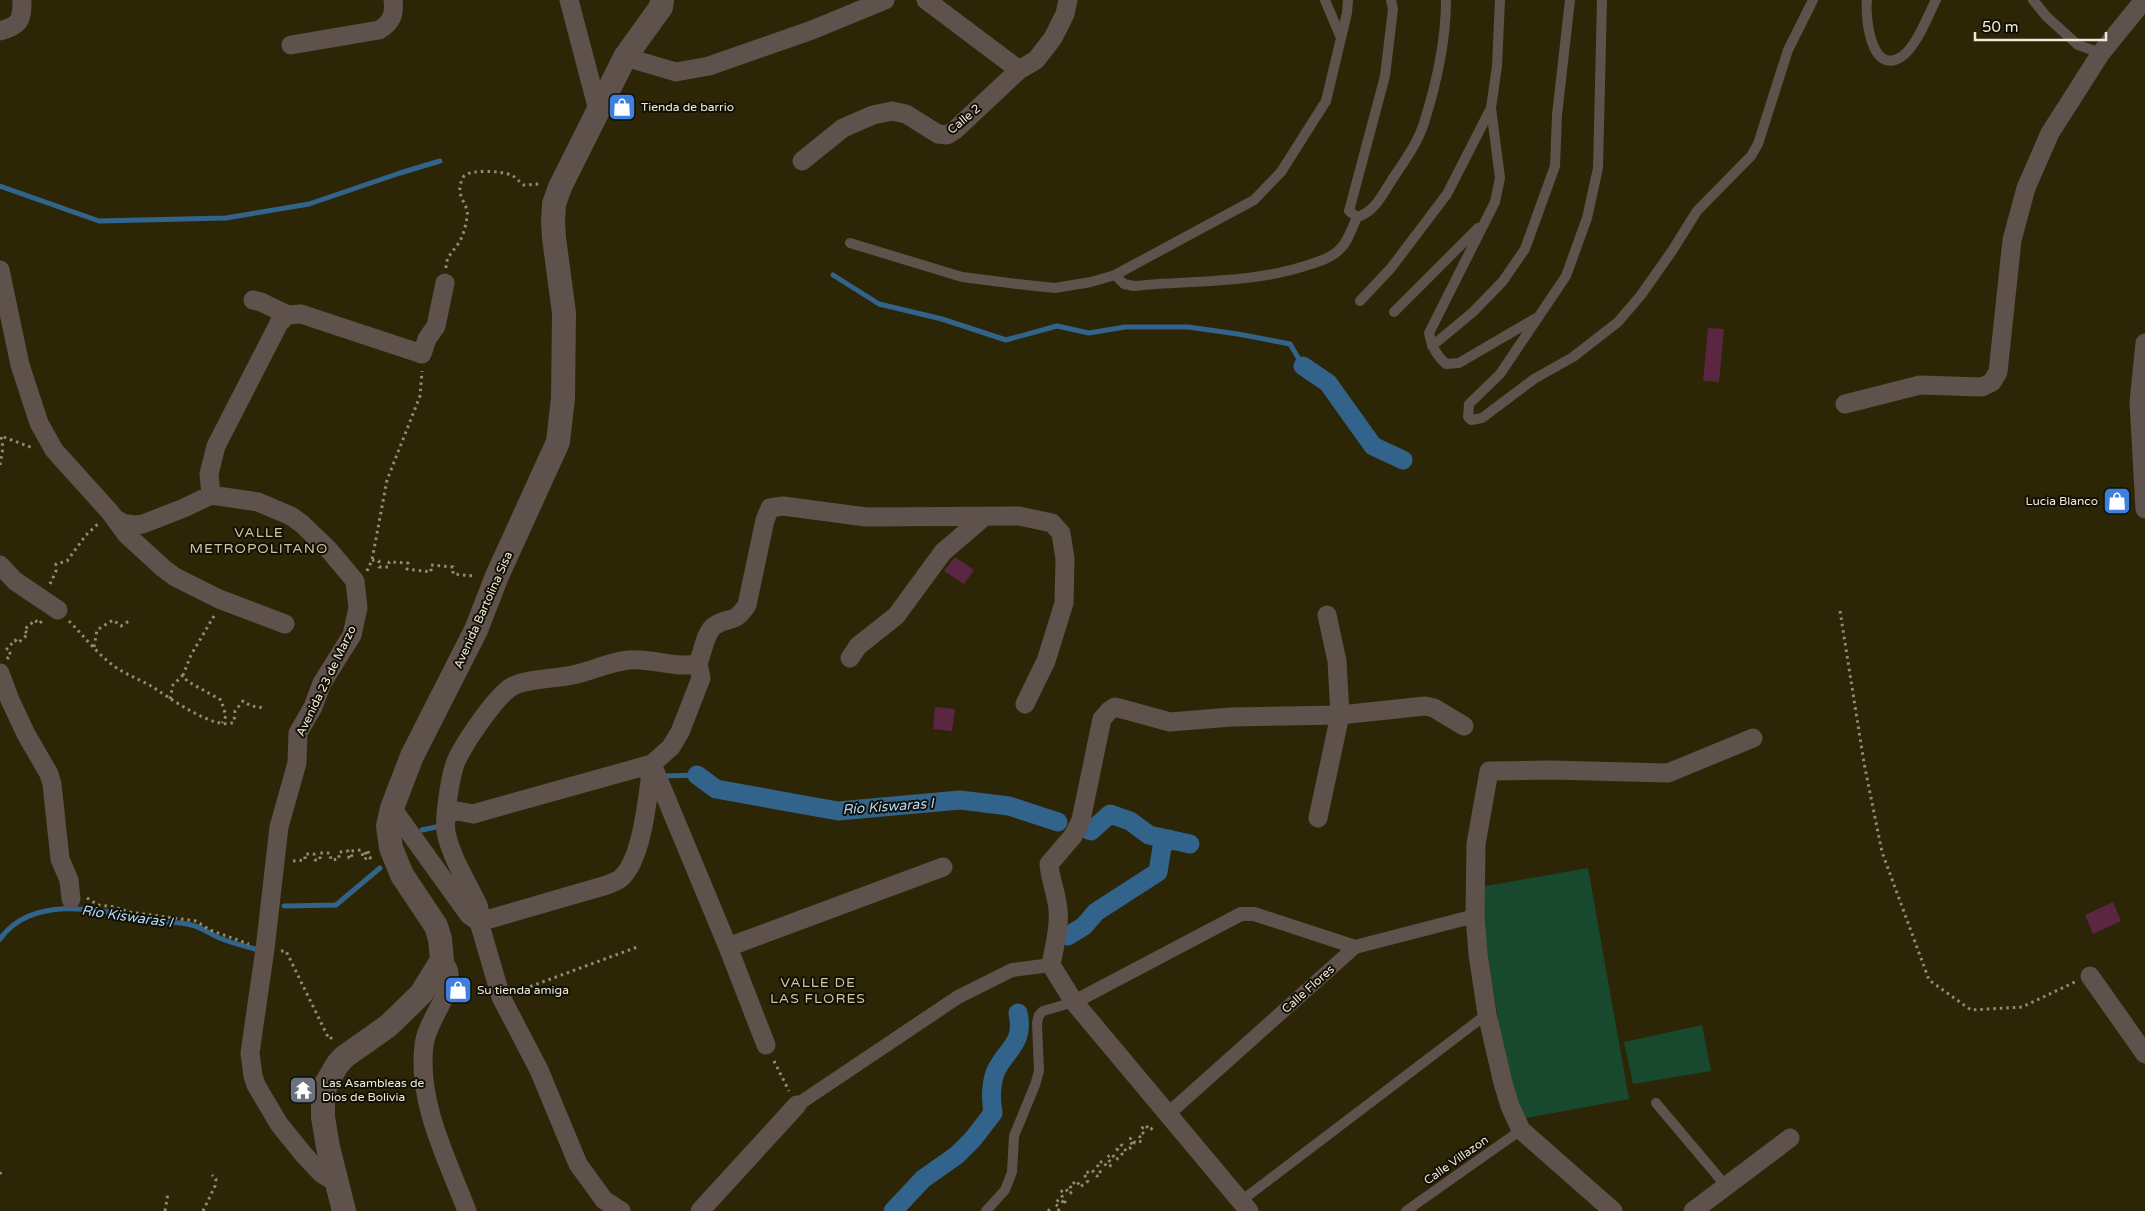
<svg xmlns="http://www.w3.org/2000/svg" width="2145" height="1211" font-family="'Varela Round',sans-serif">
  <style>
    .green { fill: #18492e }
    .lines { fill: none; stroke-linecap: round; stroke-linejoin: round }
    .stream { stroke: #32638b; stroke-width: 5 }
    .canal { stroke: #32638b; stroke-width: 19 }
    .building { fill: #5a2641 }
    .path { stroke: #918c74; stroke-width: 3; stroke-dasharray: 2.5 4; stroke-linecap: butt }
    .service { stroke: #5f514b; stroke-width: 10 }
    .pedestrian { stroke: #5f514b; stroke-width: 14 }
    .minor { stroke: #5f514b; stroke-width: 19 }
    .tertiary { stroke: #5f514b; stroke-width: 24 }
    .labels { text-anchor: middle; stroke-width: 4; stroke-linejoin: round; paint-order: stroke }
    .poi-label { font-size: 12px; fill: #edead8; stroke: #120f04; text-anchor: start }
    .street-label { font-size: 12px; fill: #edead8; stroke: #120f04 }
    .neighbourhood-label { font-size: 14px; letter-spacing: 1px; fill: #ccc5a3; stroke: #120f04 }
    .water-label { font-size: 14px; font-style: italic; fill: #aed8fd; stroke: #120f04 }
  </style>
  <rect width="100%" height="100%" fill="#2c2607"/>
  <path class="green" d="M1588,868L1629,1099L1516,1120L1475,888Z
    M1702,1025L1711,1071L1633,1084L1624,1042Z"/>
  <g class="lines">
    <path class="stream" d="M0,186L99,221L226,218L309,204L400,173L440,161
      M833,275L879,304L942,319L1006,340L1057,326L1089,333L1125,327H1188L1238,334L1290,344L1303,366
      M665,776L697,775
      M422,830L436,827
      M284,906L336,905L380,868
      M0,939C35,890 112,913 160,922C170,923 181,922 191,925C202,927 211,935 222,939C232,943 244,946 255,949L258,948"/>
    <path class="canal" d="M1303,366L1328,383L1373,446L1403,460
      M697,775L716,789L838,811L960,800L1009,806L1058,822
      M1086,829L1091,831L1110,814L1130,821L1149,835L1190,844
      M1068,936L1084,926L1096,912L1158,872L1162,847L1169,839
      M893,1211L923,1179L957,1155L973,1139L993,1113C991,1101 991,1085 995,1073C1005,1049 1025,1045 1018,1013"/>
  </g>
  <path class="building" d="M1708,328L1724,329L1719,382L1703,381Z
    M955,557L974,570L964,584L944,571Z
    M935,707L955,709L952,731L933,729Z
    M2113,902L2121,921L2093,934L2085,915Z"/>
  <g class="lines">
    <path class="path" d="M446,268C446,257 452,253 458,244C463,237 466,225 467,217C470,203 452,196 464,176C472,169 501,171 511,175C516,177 519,182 524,185L539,184
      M0,465L3,448L1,436L33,448
      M372,560L379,561V567H389V562L408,563L407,569L431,572V565L453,567V574L475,576V575
      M367,571L372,560L387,480L420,396L422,371
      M50,584L56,571V564L67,561L86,535L99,523
      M1840,611L1864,763L1882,852L1929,980L1971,1010L2022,1007L2075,982
      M214,616L191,655L183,675L187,681L221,700L226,716L222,723
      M69,621C83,635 95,651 110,663C122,673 137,678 151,686C167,696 216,732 234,722L235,711L243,701L251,706L265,708
      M94,647L97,630L113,620L121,626L129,621
      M7,659L11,654L6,650L15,640L18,643L28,634L24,630L35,620L39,624L43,620
      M170,699L173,685L183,675
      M293,861L305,860V854H314L315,860H320V853H330L331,860L339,859V852L348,851L349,858H352L351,851L361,850L364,859L367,858L365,851H368L370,858L373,856
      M87,898L98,905L115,907L129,912L196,921L210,930L249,944
      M281,951H286L329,1039L331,1038L332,1040
      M518,991L640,946
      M774,1061L789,1091
      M0,1172L2,1178
      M165,1211L168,1193
      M203,1211L215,1186L216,1179L212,1175
      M1048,1211L1050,1209L1053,1211
      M1058,1211L1060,1208L1055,1204L1059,1199L1066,1204L1060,1192L1066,1189L1069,1194L1072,1192L1070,1185L1077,1181L1080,1187L1088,1181L1084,1174L1092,1170L1097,1176L1101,1174L1097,1164L1103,1161L1107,1167L1112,1165L1107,1157L1112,1154L1116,1160L1122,1154L1117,1149L1122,1145L1126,1151L1133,1146L1129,1139L1132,1138L1135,1143L1142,1141L1139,1135L1143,1133L1141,1129L1146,1125L1149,1130L1155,1127"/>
    <path class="service" d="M1325,0L1341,38
      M1500,0L1497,66L1491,108L1500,178L1495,202L1429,333C1432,347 1436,355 1446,364L1459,363L1536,318
      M1602,0L1598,168L1587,218L1566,276L1500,374L1469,404L1468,417L1471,420L1482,418L1534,379L1573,357L1618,322L1641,295L1672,251L1697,211L1751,156L1758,144L1788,50L1813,0
      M1867,0C1865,17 1871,76 1901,57C1916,48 1928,15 1936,0
      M2033,0L2047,17L2078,45L2101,53
      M1357,217C1374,212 1381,197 1390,183C1402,164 1417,145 1424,123C1436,85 1446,40 1446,0
      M1357,217L1349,211L1385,76L1393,9L1391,0
      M850,243L962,277L1017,284L1055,288L1091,282L1115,275L1254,200L1281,172L1326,101L1347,13L1348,0
      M1115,275L1124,284L1134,286C1192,280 1251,284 1308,265C1318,262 1331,258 1339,250C1348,242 1352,228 1357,217
      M1360,301L1391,268L1447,194L1491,108
      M1394,312L1478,228
      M1432,346L1473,312L1503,281L1525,249L1555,166L1557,115L1570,0
      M1656,1103L1726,1186
      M1241,1201L1487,1014
      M986,1211L1005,1190L1012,1172L1014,1136L1035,1085L1039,1071L1037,1023L1039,1015L1043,1011L1074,1002
      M1406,1211L1521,1130"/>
    <path class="pedestrian" d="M1074,1002L1241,914H1254L1355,947
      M797,1105L958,997L1012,970L1051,965
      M1167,1115L1355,947L1475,916"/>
    <path class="minor" d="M569,0L598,110
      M926,0L1019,70
      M0,31C20,25 22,21 22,0
      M291,45L379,30C391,23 395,15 393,0
      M625,57L676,72L709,66L812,30L885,0
      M802,161L843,128L873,115L892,111L906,114L938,134L947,135L955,130L1019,70L1036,60L1053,38L1065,14L1068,0
      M0,270L20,365L39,423L54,450L110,512L127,535L163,568L175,577L219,599L285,624
      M253,300L261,302L288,315L301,314L422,354L427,339L436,326L445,283
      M2145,343L2139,402L2145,509
      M1845,404L1920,385L1982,387L1992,382L1998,372L2012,240L2026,188L2050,133L2101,53L2144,0
      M211,495L209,474L216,446L273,335L279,323L288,315
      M114,518L123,523L135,525L143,524L184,508L211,495L258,502L291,516L302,524L329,550L355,581L358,608L352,635L322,683L313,707L298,733L297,763L279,827L265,949L250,1053L253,1076L256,1085L279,1124L304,1155L322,1174L336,1182
      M0,565L15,581L58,610
      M850,658L858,646L896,616L943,552L985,516
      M0,673L10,700L26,734L49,774L52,784L60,859L69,880L71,899
      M652,764L728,947L766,1045
      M392,808L469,915L479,922L501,997L539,1070L578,1164L604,1200L621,1211
      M447,809L473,814L652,764L671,747L680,732L701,678L698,663
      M1318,818L1340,715L1337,661L1327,615
      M479,922L480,913L478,905C467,882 451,857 446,832C444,818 450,778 455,764C462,746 496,695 513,686C530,678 558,679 577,674C594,670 610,662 628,660C650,657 679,670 698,663C703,652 705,633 714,626C730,615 733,626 747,605L765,520L770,508L783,506L866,517L1019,516L1052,523L1061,533L1065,559L1064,603L1046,661L1025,704
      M479,922L607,885C611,883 618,881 621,878C643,859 648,793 652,765
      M728,947L943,867
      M442,960C445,964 449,968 449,973C451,998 427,1020 424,1045C417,1102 447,1159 467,1211
      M2090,976L2145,1054
      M700,1211L797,1105
      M1249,1211L1074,1002L1051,965C1054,947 1060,928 1058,910C1057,894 1050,880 1049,864L1073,836L1081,820L1102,719L1109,711L1115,707L1170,722L1231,717L1340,715L1425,706L1434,708L1464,726
      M1613,1211L1521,1130L1510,1106L1503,1083L1487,1014L1478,954L1475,916L1476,844L1489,771L1550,770L1668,773L1753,738
      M1693,1211L1790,1138"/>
    <path class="tertiary" d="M344,1211L328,1147L323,1117V1095L326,1084L337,1065L344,1057L388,1026L421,994L442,960L440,939L436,926L402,875L391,848L388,826L392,808L412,756L476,630L497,576L558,442L563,398L564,313L554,238L553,221L554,204L560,187L625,57L661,7L662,0"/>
  </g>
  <defs>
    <g id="shop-square" transform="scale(1.4375)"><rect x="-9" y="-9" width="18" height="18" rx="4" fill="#3f7fe0" stroke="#120f04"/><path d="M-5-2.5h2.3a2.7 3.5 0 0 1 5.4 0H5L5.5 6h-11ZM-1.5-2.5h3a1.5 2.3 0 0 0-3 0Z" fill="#fff"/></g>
    <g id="temple-square" transform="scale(1.4375)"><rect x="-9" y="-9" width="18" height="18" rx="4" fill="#6b7280" stroke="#120f04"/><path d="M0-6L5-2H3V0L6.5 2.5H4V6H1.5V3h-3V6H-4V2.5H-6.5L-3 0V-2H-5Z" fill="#fff"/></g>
  </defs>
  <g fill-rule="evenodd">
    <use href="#shop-square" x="622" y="107"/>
    <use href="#shop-square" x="2117" y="501"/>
    <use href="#shop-square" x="458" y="990"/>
    <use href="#temple-square" x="303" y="1090"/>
  </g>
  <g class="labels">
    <g class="poi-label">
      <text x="641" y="111">Tienda de barrio</text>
      <text x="2098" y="505" text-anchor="end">Lucia Blanco</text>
      <text x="477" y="994">Su tienda amiga</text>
      <text x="322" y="1087">Las Asambleas de<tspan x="322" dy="14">Dios de Bolivia</tspan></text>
    </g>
    <g class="street-label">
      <text transform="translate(964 119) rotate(-40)" y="4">Calle 2</text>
      <text transform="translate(483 610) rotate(-66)" y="4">Avenida Bartolina Sisa</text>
      <text transform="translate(326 681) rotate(-64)" y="4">Avenida 23 de Marzo</text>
      <text transform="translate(1308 989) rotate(-42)" y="4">Calle Flores</text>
      <text transform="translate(1456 1160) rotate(-35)" y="4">Calle Villazon</text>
    </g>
    <g class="neighbourhood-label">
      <text x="259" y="537">VALLE<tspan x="259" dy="16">METROPOLITANO</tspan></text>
      <text x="818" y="987">VALLE DE<tspan x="818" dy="16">LAS FLORES</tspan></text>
    </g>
    <g class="water-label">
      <text transform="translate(888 806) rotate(-4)" y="5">Río Kiswaras I</text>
      <text transform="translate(127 916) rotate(8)" y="5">Río Kiswaras I</text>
    </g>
  </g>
  <path d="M1975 32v8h131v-8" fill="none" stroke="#edead8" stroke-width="2.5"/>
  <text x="1982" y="32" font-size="15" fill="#edead8" stroke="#120f04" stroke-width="4" paint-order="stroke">50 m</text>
</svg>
